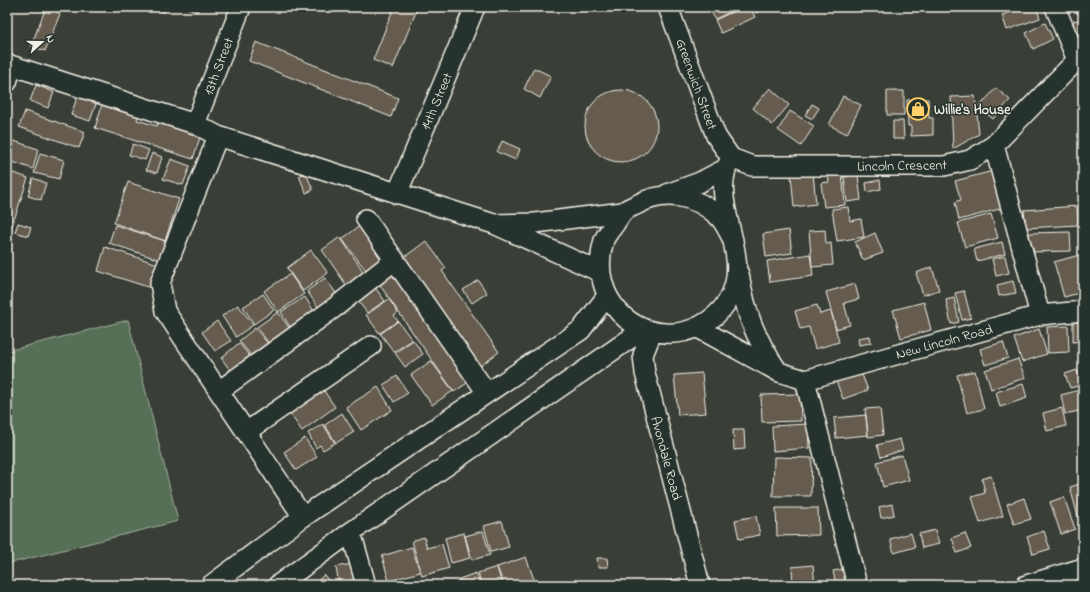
<svg xmlns="http://www.w3.org/2000/svg" width="1090" height="592" font-family="'Indie Flower',sans-serif">
  <style>
    .green { fill: #557057; stroke: #a4b0a0 }
    .building { fill: #655c4f; stroke: #f4f1e8 }
    .lines { fill: none; stroke-linecap: round; stroke-linejoin: round }
    .minor-casing { stroke: #f4f1e8; stroke-width: 22 }
    .minor { stroke: #26332d; stroke-width: 19 }
    .labels { text-anchor: middle; stroke-width: 3; stroke-linejoin: round; paint-order: stroke }
    .street-label { font-size: 14px; fill: #f4f1e8; stroke: #26332d }
    .poi-label { font-size: 14px; font-weight: bold; fill: #f4f1e8; stroke: #26332d; text-anchor: start }
  </style>
  <rect width="100%" height="100%" fill="#393f37"/>
  <filter id="ink" filterUnits="userSpaceOnUse"><feTurbulence type="fractalNoise" baseFrequency=".025" numOctaves="2"/><feDisplacementMap in="SourceGraphic" scale="8" xChannelSelector="R" yChannelSelector="G"/><feConvolveMatrix kernelMatrix="1 2 1 2 8 2 1 2 1" color-interpolation-filters="sRGB"/></filter>
  <g filter="url(#ink)">
    <path class="green" d="M128,320L178,521L7,564V351Z"/>
    <path class="building" d="M46,7H51L60,14L45,51L31,46Z
      M152,7H166L164,12Z
      M186,7H199L197,12Z
      M394,7H418L393,68L373,60Z
      M709,7H735L736,9L715,19Z
      M743,7H750L755,17L721,33L715,20Z
      M754,7H769L756,13Z
      M1026,7H1036L1040,18L1007,30L1002,15Z
      M1076,7H1083V14L1078,15Z
      M1083,19V37L1076,38L1073,21Z
      M1045,23L1053,39L1033,49L1026,33Z
      M256,42L398,98L391,117L249,61Z
      M534,68L551,76L540,98L524,89Z
      M36,85L54,92L48,108L30,101Z
      M770,88L789,105L772,125L753,108Z
      M996,88L1010,100L993,119L979,107Z
      M585 126a36 36 0 1 1 72 0a36 36 0 1 1-72 0Z
      M887,91H904V115H887Z
      M78,95L97,101L90,121L71,115Z
      M843,96L861,105L847,134L829,125Z
      M975,96L979,134L953,149L951,97Z
      M928,99L929,118H933V135L911,136V126H908L907,100Z
      M812,104L819,108L812,119L805,115Z
      M102,105L118,110L119,106L139,113L137,120L157,126L159,120L201,134L193,159L95,128Z
      M25,111L85,132L79,148L19,127Z
      M790,111L814,126L801,146L778,130Z
      M893,121H903L904,139H893Z
      M14,141L38,149L33,169L7,160Z
      M502,141L520,149L516,160L497,152Z
      M133,144L149,150L145,160L129,155Z
      M40,153L64,160L59,179L34,173Z
      M152,153L162,157L157,173L146,170Z
      M171,159L190,166L183,185L163,179Z
      M8,171L28,178L10,232L7,231Z
      M993,171L1003,208L959,220L955,202L961,200L955,181Z
      M306,173L313,190L306,193L299,176Z
      M813,173L816,204L794,207L791,175Z
      M842,174L845,205L824,207L821,183L829,182L828,175Z
      M858,176L861,200L847,202L844,177Z
      M33,178L46,183L41,200L28,196Z
      M880,180L881,189L867,192L866,183Z
      M128,182L179,199L165,241L114,223Z
      M1077,206L1078,225L1026,228L1024,210Z
      M848,207L850,221L861,219L864,237L837,241L832,209Z
      M991,214L998,238L965,247L958,223Z
      M365,222L393,261L371,277L342,239Z
      M18,223L31,227L28,236L15,232Z
      M115,225L166,241L160,260L109,243Z
      M789,230L792,253L766,257L763,234Z
      M825,230L826,244L831,243L833,265L812,267L809,231Z
      M1070,232L1071,251L1029,252V233Z
      M875,233L883,253L863,260L855,242Z
      M340,237L367,277L349,289L322,250Z
      M426,241L446,268L442,271L499,352L479,367L402,259Z
      M1002,242L1005,254L977,261L974,249Z
      M105,247L158,264L151,288L98,271Z
      M311,250L328,273L303,291L287,268Z
      M810,254L813,276L770,282L767,261Z
      M1083,254V292L1064,297L1054,262Z
      M1005,256L1009,273L996,276L992,259Z
      M398,266L476,377L454,392L377,281Z
      M932,267L939,290L923,295L916,273Z
      M290,274L304,294L278,312L264,291Z
      M325,278L341,300L322,313L307,291Z
      M478,280L487,293L472,303L463,290Z
      M1013,281L1016,293L999,296L997,285Z
      M371,282L385,301L367,313L353,294Z
      M855,284L859,299L844,303L850,325L836,329L826,292Z
      M964,291L971,318L962,320L955,293Z
      M263,294L274,310L254,324L243,307Z
      M305,297L317,316L293,332L281,312Z
      M954,298L959,322L951,324L946,300Z
      M389,299L398,313L394,316L398,321L380,334L366,315Z
      M924,302L931,330L901,338L893,310Z
      M238,305L253,325L236,337L222,316Z
      M817,305L820,314L831,311L839,342L815,349L809,327L800,329L795,311Z
      M278,312L292,332L271,347L257,327Z
      M217,321L231,341L215,351L202,332Z
      M398,321L412,340L394,352L380,333Z
      M1073,322H1083V341L1073,342Z
      M1068,326L1069,352L1048,353L1047,327Z
      M255,328L271,347L255,360L239,341Z
      M1039,329L1047,354L1022,362L1014,338Z
      M870,336L871,343L859,345L858,338Z
      M413,340L423,354L405,367L395,353Z
      M1003,342L1008,358L985,365L980,349Z
      M239,343L252,359L233,374L221,358Z
      M1018,359L1025,378L991,389L985,370Z
      M431,361L453,391L432,405L411,375Z
      M1077,370L1082,385L1070,388L1065,374Z
      M975,371L984,409L967,413L957,375Z
      M861,372L868,390L843,399L836,381Z
      M702,373L706,413L678,415L674,375Z
      M397,376L408,393L394,402L383,385Z
      M1023,384L1027,398L1000,407L996,392Z
      M378,387L392,410L361,430L346,407Z
      M322,388L335,407L302,431L288,411Z
      M1080,390L1083,410L1065,414L1061,395Z
      M800,394L801,421L762,422L761,395Z
      M880,408L883,435L868,437L865,409Z
      M1062,408L1066,426L1047,431L1043,413Z
      M342,413L354,432L336,443L325,425Z
      M866,415L868,435L836,438L834,418Z
      M323,424L335,443L323,450L320,445L316,448L308,433Z
      M808,424L809,448L773,451L772,426Z
      M733,430H744L745,449L734,450Z
      M305,438L317,457L296,470L284,452Z
      M900,439L903,450L881,457L877,445Z
      M902,455L909,480L883,487L877,462Z
      M774,457L812,458L811,496H773Z
      M991,476L1003,516L980,523L972,497L985,493L982,479Z
      M1083,483V527L1081,528L1070,487Z
      M1064,497L1075,529L1061,534L1050,502Z
      M1024,498L1031,519L1014,524L1007,504Z
      M892,504L894,515L881,518L879,507Z
      M776,508H818L819,535L777,536Z
      M756,516L760,535L739,539L735,520Z
      M502,521L509,547L491,552L484,526Z
      M935,530L939,544L922,548L919,534Z
      M483,531L490,555L472,560L465,536Z
      M1044,531L1050,549L1033,554L1027,537Z
      M464,533L470,558L451,563L445,538Z
      M911,533L915,547L894,553L890,539Z
      M965,533L971,548L957,553L952,538Z
      M424,537L427,548L442,544L449,568L422,576L412,541Z
      M412,547L420,572L389,581L382,556Z
      M526,557L536,585H504L497,567Z
      M597,558H607L608,567H598Z
      M352,564L356,585H339L336,567Z
      M813,565L815,585H793L792,567Z
      M497,567L502,585H482L478,573Z
      M846,569L849,585H836L833,571Z
      M476,573L481,585H461L459,579Z
      M1083,573V585H1069L1067,576Z
      M324,575L329,581L325,585H313Z
      M681,578L683,585H664V582Z
      M57,581L58,585H44Z
      M458,582L459,585H448Z"/>
    <g class="lines">
      <g class="minor-casing">
        <path id="minor" d="M668,7L716,136L731,158
          M1055,7L1077,60
          M7,64L195,124L218,136L494,224
          M7,82L12,66
          M195,124L241,7
          M218,136L160,283L165,311L303,517
          M994,145L1040,315
          M731,158C705,204 757,256 727,302C714,322 689,335 665,333C644,332 627,323 614,306C600,287 597,263 604,240C606,235 611,229 614,225C617,221 619,216 623,212C626,209 632,207 636,205C664,189 696,195 719,217C725,223 729,233 733,240
          M731,158L752,166H944L970,160L994,145L1077,60L1083,59
          M397,194L475,7
          M667,194L700,182L725,169
          M366,219L487,393
          M600,272L494,224L535,223L623,212
          M739,274C746,314 754,336 777,370
          M698,328L779,372L805,380
          M652,332L643,355L645,373L700,585
          M805,380L1040,315L1083,311
          M805,380L857,585
          M219,391L334,308L395,260
          M246,432L371,346
          M351,532L366,585
          M211,585L303,517L581,330L607,296
          M278,585L351,532L644,329
          M1026,585L1083,568"/>
      </g>
      <use href="#minor" class="minor"/>
    </g>
  </g>
  <defs>
    <g id="shop-ring" transform="scale(1.15)"><circle r="9.5" fill="#26332d" stroke="#ffd166" stroke-width="1.5"/><path d="M-5-2.5h2.3a2.7 3.5 0 0 1 5.4 0H5L5.5 6h-11ZM-1.5-2.5h3a1.5 2.3 0 0 0-3 0Z" fill="#ffd166"/></g>
  </defs>
  <g fill-rule="evenodd">
    <use href="#shop-ring" x="918" y="109"/>
  </g>
  <g class="labels">
    <g class="street-label">
      <text transform="translate(218 66) rotate(-69)" y="5">13th Street</text>
      <text transform="translate(697 84) rotate(70)" y="5">Greenwich Street</text>
      <text transform="translate(436 101) rotate(-67)" y="5">14th Street</text>
      <text transform="translate(902 165) rotate(-1)" y="5">Lincoln Crescent</text>
      <text transform="translate(944 341) rotate(-15)" y="5">New Lincoln Road</text>
      <text transform="translate(667 458) rotate(75)" y="5">Avondale Road</text>
    </g>
    <g class="poi-label">
      <text x="934" y="114">Willie's House</text>
    </g>
  </g>
  <rect width="1090" height="592" fill="none" stroke="#26332d" stroke-width="24"/>
  <rect x="12" y="12" width="1066" height="568" fill="none" stroke="#f4f1e8" stroke-width="1.5" filter="url(#ink)"/>
  <g transform="translate(42 42) rotate(69)" stroke="#26332d" stroke-width="3" paint-order="stroke">
  <path d="M0-3L7 15L0 10L-7 15Z" fill="#f4f1e8"/>
  <text y="-6" font-size="11" font-weight="bold" text-anchor="middle" fill="#f4f1e8">N</text>
  </g>
</svg>
